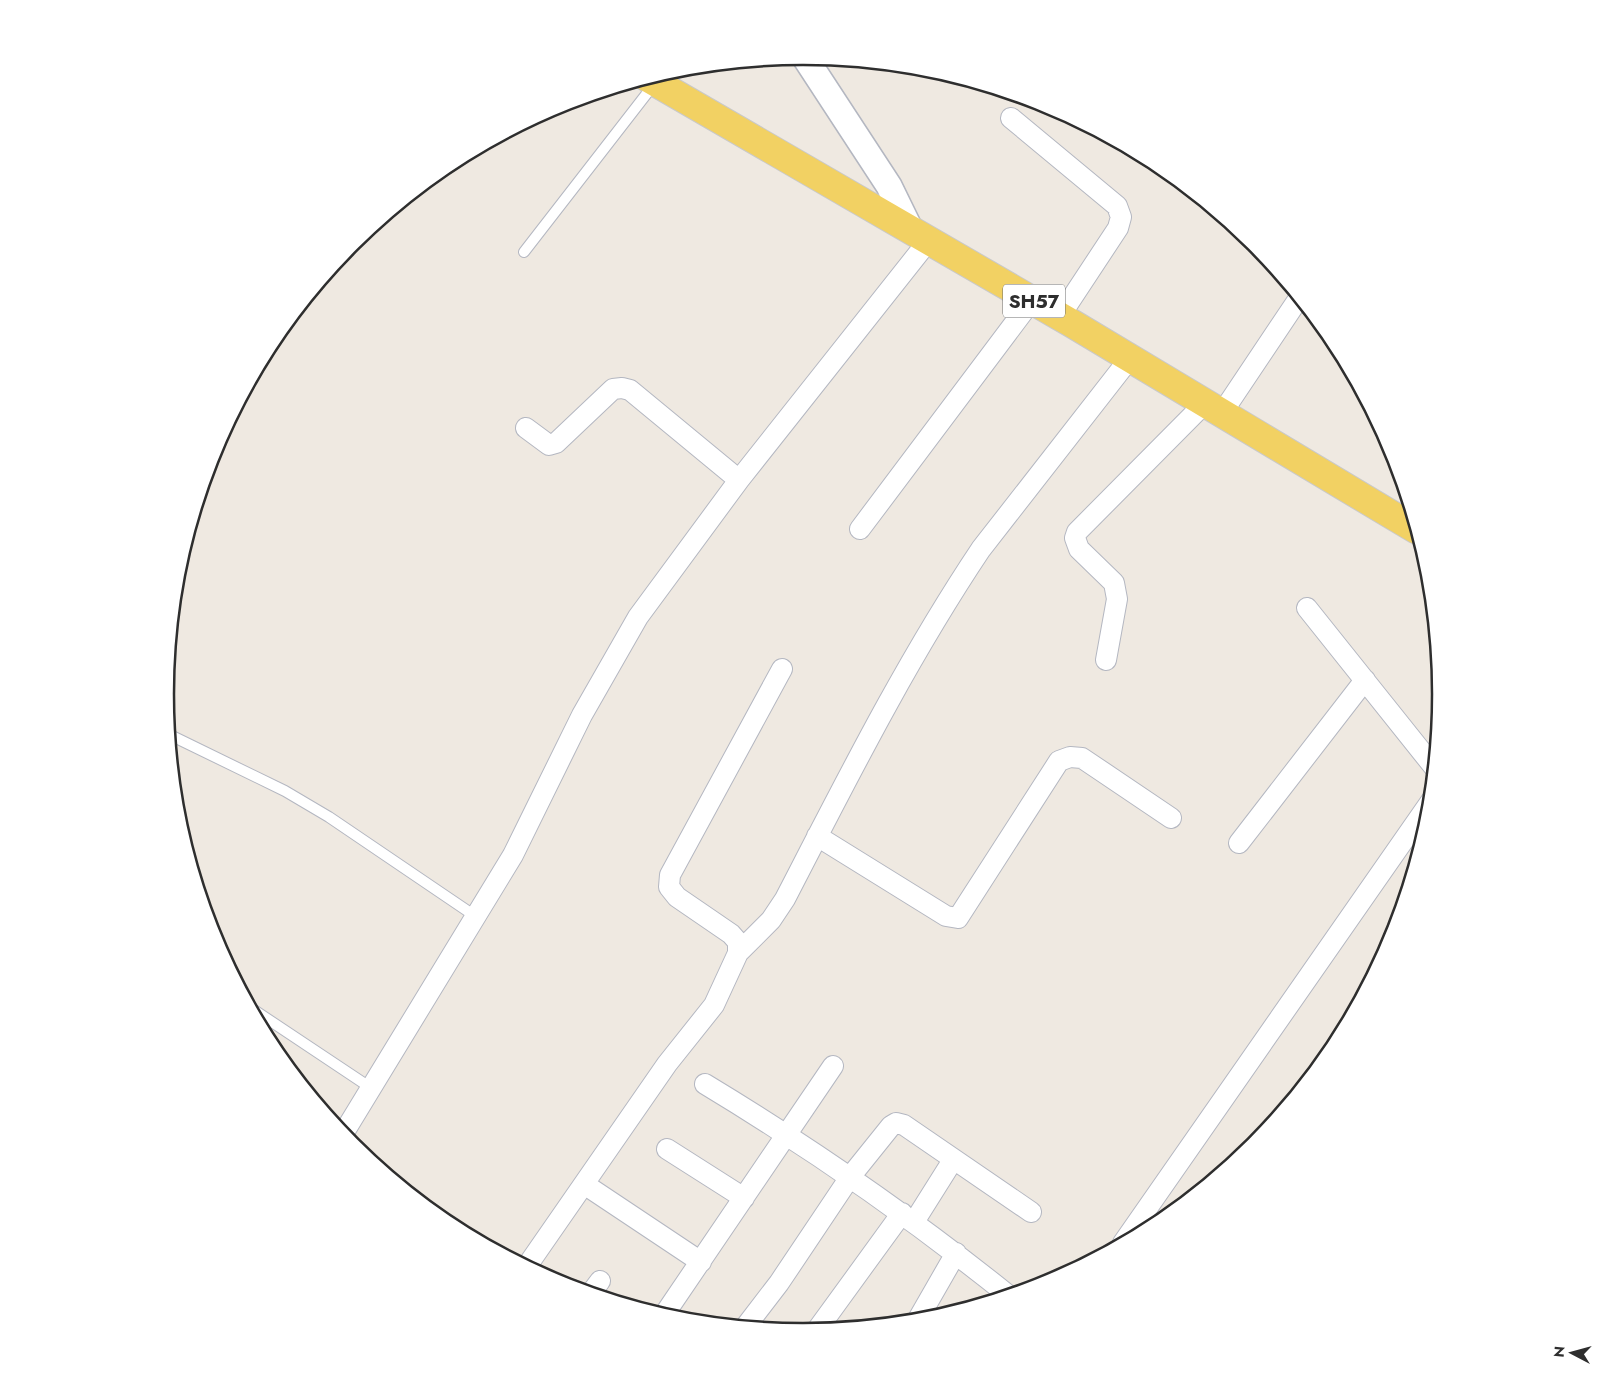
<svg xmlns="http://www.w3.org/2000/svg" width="1607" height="1388" font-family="Jost,sans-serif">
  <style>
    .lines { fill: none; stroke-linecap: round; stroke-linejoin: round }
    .service-casing { stroke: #b4b7c1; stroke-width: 12 }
    .minor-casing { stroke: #b4b7c1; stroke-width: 22 }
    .tertiary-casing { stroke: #b4b7c1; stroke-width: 28 }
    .primary-casing { stroke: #c9c9c9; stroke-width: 30 }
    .service { stroke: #fff; stroke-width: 10 }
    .minor { stroke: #fff; stroke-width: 20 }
    .tertiary { stroke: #fff; stroke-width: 25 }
    .primary { stroke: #f2d163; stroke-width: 28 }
    .labels { text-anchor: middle; stroke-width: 4.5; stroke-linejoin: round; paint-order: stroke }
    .shield { fill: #fff; stroke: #6d6d6d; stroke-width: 1 }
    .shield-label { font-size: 19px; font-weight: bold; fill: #2e2e2e }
    .rim { fill: none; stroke: #2e2e2e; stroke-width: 2.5 }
  </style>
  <rect width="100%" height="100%" fill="#efe9e1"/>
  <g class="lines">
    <g class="service-casing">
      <path id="service" d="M524,252L655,83
        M170,735L285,791L329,817L475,916
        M251,1008L371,1088"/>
    </g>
    <g class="minor-casing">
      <path id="minor" d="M1011,118L1117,206L1121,217L1118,228L1060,316
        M1222,413L1299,298
        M526,428L549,445L556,443L613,389L622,388L630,390L739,480
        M860,529L1032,300
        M1307,608L1434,767
        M1106,660L1117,599L1114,583L1079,549L1075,538L1077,532L1205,403
        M817,836L946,916L958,918L1059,761L1070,757L1082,758L1171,818
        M1239,843L1365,680
        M738,953L771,920L785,899C846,781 906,661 981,549L1130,358
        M705,1084C811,1148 912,1218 1008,1295
        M343,1134L513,855L582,715L638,617L739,480L929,240
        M667,1149L744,1198
        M584,1184L701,1262
        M914,1222L953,1160
        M1123,1243L1431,801
        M527,1266L667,1064L714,1005L738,953V942L731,934L677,897L669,887L670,875L782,669
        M591,1293L600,1281
        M664,1315L833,1066
        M917,1321L956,1253
        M746,1326L779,1283L850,1177L891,1126L896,1123L904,1125L1031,1212
        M817,1330L902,1213"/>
    </g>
    <g class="tertiary-casing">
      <path id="tertiary" d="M804,56L889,186L910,229"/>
    </g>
    <g class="primary-casing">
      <path id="primary" d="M648,78L1073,324L1417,530"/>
    </g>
    <use href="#service" class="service"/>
    <use href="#minor" class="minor"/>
    <use href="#tertiary" class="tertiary"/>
    <use href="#primary" class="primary"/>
  </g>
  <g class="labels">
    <rect class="shield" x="1003" y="284.5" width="62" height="33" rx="4"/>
    <g class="shield-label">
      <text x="1034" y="308">SH57</text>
    </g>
  </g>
  <path d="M0 0H1607V1388H0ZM174 694a629 629 0 1 1 1258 0a629 629 0 1 1-1258 0Z" fill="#fff" fill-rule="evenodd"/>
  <path class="rim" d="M174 694a629 629 0 1 1 1258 0a629 629 0 1 1-1258 0Z"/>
  <g transform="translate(1572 1353) rotate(276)" stroke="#ffffff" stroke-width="4" paint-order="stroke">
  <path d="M0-4L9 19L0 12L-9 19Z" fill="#2e2e2e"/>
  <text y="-8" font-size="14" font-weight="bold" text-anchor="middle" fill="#2e2e2e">N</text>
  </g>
</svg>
